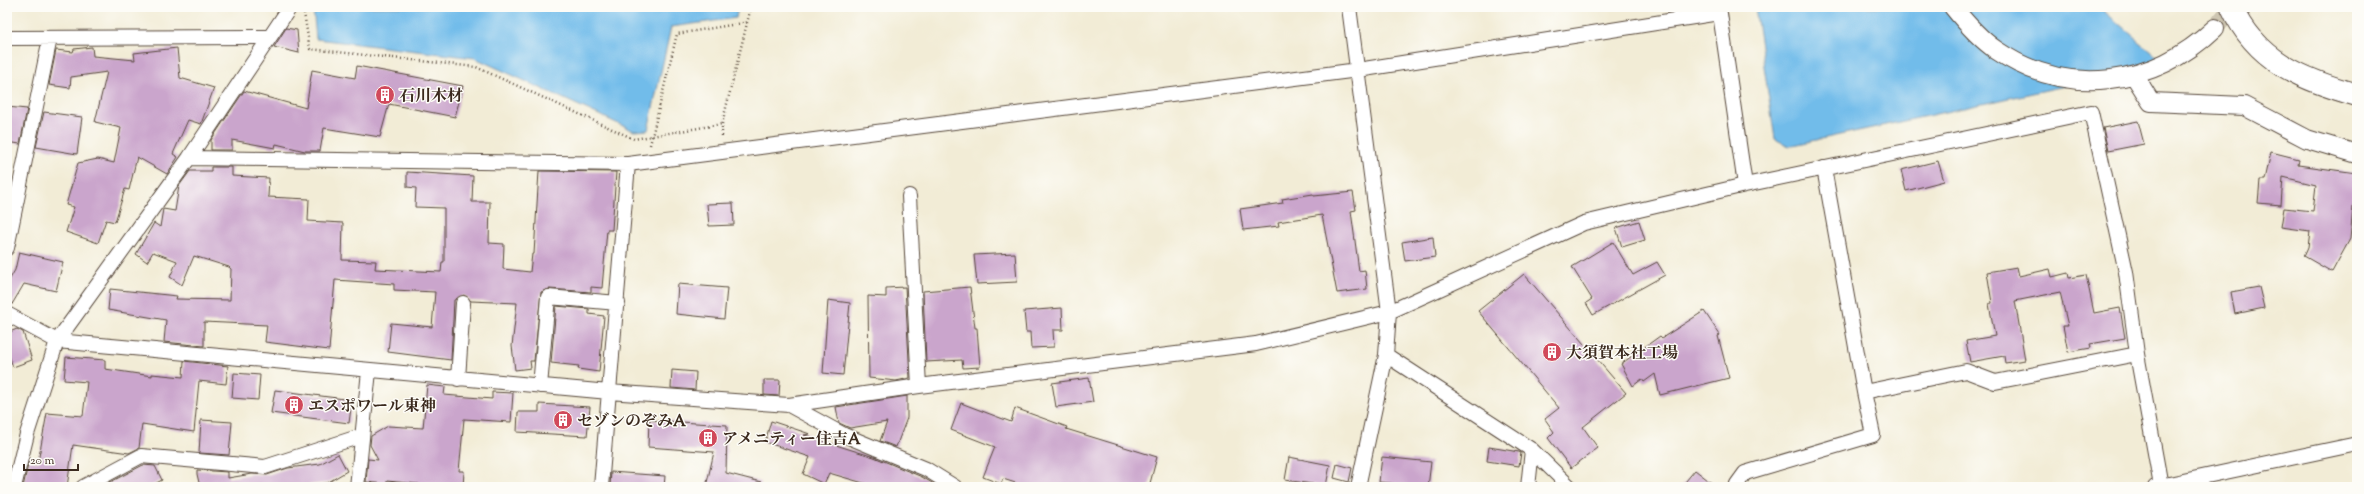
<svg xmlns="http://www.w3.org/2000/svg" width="2364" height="494" font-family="'Sorts Mill Goudy','Noto Serif JP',serif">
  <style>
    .water { fill: #71bcea; stroke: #567384 }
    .building { fill: #caa5cc }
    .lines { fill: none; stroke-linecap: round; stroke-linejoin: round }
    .tertiary-tunnel { stroke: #cdc5b1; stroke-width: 18; stroke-dasharray: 18 9; stroke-linecap: butt }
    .minor-casing { stroke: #56473a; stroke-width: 16 }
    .tertiary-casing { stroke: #56473a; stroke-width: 20 }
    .motorway-casing { stroke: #56473a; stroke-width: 24 }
    .path { stroke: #56473a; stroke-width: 2.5; stroke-dasharray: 1 3; stroke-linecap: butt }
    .minor { stroke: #fff; stroke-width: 14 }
    .tertiary { stroke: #fff; stroke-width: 18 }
    .motorway { stroke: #fff; stroke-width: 22 }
    .labels { text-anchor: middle; stroke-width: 3; stroke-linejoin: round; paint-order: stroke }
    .poi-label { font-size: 16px; font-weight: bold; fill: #3b2a1e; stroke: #fdfcf7; text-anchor: start }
  </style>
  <rect width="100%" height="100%" fill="#fdfcf7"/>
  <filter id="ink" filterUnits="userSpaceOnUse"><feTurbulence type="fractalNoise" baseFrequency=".025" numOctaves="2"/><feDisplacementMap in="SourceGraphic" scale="8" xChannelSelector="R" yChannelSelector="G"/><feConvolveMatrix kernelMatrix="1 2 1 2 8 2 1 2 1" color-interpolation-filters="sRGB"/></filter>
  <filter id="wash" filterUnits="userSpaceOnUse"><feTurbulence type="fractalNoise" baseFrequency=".012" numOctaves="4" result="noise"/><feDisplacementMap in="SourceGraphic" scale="16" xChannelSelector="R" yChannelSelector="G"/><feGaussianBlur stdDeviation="0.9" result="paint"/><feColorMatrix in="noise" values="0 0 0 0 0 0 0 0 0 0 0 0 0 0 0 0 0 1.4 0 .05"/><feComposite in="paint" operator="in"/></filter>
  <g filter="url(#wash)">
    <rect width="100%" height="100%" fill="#f2ecd6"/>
    <path class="water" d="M313,7H738L736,18L671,27L648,130L634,131L475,58L316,39Z
      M1755,7H2099L2160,59L2074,84L1789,146L1775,139Z"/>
    <g id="blocks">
      <path class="building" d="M286,28L297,30L299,53L274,47Z
        M92,47L93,56L135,60L134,53L177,48L180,78L214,88L201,124L188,120L173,154L178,157L167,174L137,157L129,190L125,189L115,222L106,220L98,243L66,232L74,207L66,205L78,163L98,159L114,163L121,128L95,122L107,72L71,77L70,88L49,85L56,50L73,52L74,49Z
        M357,66L463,86L455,117L389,104L380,137L324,128L320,151H305L276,144L275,148L232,140V150H211V140L244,91L306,108L312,70L355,78Z
        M7,107L27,109L20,144L7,142Z
        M44,112L82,117L77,154L36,147Z
        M2138,121L2144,144L2108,151L2103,128Z
        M2271,152L2299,159L2298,165L2357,173V197H2354L2350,239L2332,272L2304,256L2308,247L2310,231L2281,227L2284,208L2313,211L2316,185L2283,177L2281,205L2258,203L2260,180H2265Z
        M1938,161L1944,181L1906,191L1901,170Z
        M211,167H232V176L269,178L268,197L309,199L308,221L343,223L342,260L376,261L375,269L441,272L442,262H444V208L415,207L416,188L407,187V172L473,176L472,202H490L489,243L504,244L503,269L530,272L532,254H534L539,171L616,172L612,230H607L602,288L591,287V292L549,289L541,292L534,361H530L531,368L515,370L512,346L517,303L471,301L464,295L454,300L451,360L388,352L391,323L432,327L435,292L394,290V284L335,280L329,350L265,342L267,325L204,322V346L164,342L166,320L108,310L110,289L177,296L176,299L230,300L231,269L229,267L194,256L182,285L170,277L177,261L153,252L147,262L136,254L154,223L160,227L163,209L175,211L179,186L190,171H211Z
        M1353,192L1356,210L1351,211L1359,271L1365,270L1367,289L1337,293L1322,215L1278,222L1279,226L1243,230L1240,209L1283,203L1282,199L1313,194L1314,196Z
        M733,203L734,225L709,226L707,204Z
        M1639,221L1645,240L1622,247L1616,228Z
        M1433,237L1435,257L1405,261L1402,242Z
        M1613,242L1633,275L1657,262L1665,275L1593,315L1586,303L1592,299L1572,267Z
        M19,252L63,262L56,291L24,284L11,306H7V284L15,270Z
        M1015,253L1017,282L977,284L974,255Z
        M2017,267L2019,276L2050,269L2052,277L2068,273L2069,278L2086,275L2094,313L2120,308L2125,338L2090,344L2091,348L2068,352L2063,326H2068L2060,292L2015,301L2025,360L2005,363L2004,356L1970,362L1966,341L1995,336L1989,304L1992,303L1987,272Z
        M1524,274L1626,393L1583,427L1598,448L1571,468L1548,438L1554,432L1545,419L1559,408L1478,311Z
        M678,284L727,288L724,319L676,314Z
        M905,287L910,378L896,381L869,378L868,296L886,297V288Z
        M970,287L975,328H977L980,367L963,368L962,360L926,362L923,291Z
        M2259,287L2264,308L2235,314L2231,292Z
        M828,300L850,303L843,375L823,373Z
        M556,306L589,309V314L604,316L599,372L578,369L579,366L551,363Z
        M1062,308L1063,330H1053L1054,347L1031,348L1030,332H1026L1024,311Z
        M1704,311L1720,335L1718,336L1729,378L1660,395L1655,374L1644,382L1642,379L1633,386L1621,364L1660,336L1662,338Z
        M17,329L23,332L32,360L13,367L7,350V333Z
        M66,357L105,360V369L152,376V374L183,377L184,361L228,366L226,384L199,381L194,432L142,424L139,448L129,453L73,445L67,487H23L29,460L38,462L47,413L83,416L87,382L64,380Z
        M672,370L696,372L695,390L671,388Z
        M234,373L260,375L258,400L232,398Z
        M1089,378L1093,402L1056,407L1052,383Z
        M764,380H780L779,396L764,395Z
        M427,385L445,387L444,395L492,399V392L513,393L511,422L464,419L459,471H464L463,487H419V484L387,481V484L366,482L368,459L378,460L370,445L371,436L388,426L423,428Z
        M275,390L352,400L349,423L271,413Z
        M907,396V418L896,447L880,441L887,422L850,428L839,423L836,407Z
        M961,403L1011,422L1015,408L1067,427L1066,429L1157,457L1149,487H1028L1003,479L1001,484L983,477L995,447L951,430Z
        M539,404L590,407L587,436L517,432L518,412H539Z
        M201,420L232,422L229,455L199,453Z
        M649,420L727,425L726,473L761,482L760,487H706L714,452L648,447Z
        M771,421L810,434L804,435L874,457L922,477L939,487H877L829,473L824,484L803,474L810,457L765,442Z
        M1489,447L1519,452L1521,453L1519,466L1487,461Z
        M338,454L347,471L327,483L285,487H200L197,474V470L228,472V478L252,474L267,475L288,468L320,464Z
        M1289,457L1330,465L1326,486L1285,480Z
        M1382,457L1431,462L1428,487L1379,482Z
        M1337,464L1352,468L1349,482L1334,478Z
        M143,465L155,466L162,480L149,487H101Z
        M1695,470L1717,487H1681Z
        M611,472L665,476L664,487H610Z"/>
    </g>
  </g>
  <g filter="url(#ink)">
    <use href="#blocks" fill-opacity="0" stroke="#56473a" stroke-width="1"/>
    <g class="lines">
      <path class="tertiary-tunnel" d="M2215,28L2233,7"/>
      <g class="minor-casing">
        <path id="minor" d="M1349,7L1389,312L1584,223L1745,185L1719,7
          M7,38L270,37
          M189,158L628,164L1358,70L1719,13
          M1824,168L1864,392
          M1745,185L2091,112L2126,272L2137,354
          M909,196L919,386
          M7,248L50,38
          M7,314L57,341L609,392L789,405L919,386L1256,344L1389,312L1386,355L1358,487
          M1386,355L1532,450L1570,487
          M458,379L463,303
          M540,386L548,297L618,303
          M789,405L844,435L926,469L955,487
          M14,487L27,434L57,341L189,158L290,7
          M83,487L141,456L265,467L361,436
          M357,487L369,371
          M601,487L628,164
          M1528,487L1532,450
          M1739,487L1737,484L1745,473L1873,435L1864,392L1966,371L1995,382L2137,354L2161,486
          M2155,487L2357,444"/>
      </g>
      <g class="tertiary-casing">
        <path id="tertiary" d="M1953,7C1965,22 1980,39 1996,50C2068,99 2154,86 2215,28
          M2134,75L2151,102L2244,106L2307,139L2357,154"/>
      </g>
      <g class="motorway-casing">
        <path id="motorway" d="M2232,7C2256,61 2303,80 2357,95"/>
      </g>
      <path class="path" d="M304,13L310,49L476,67L634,139L722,124
        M722,136V124L751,7
        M650,145L677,34L749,22"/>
      <use href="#minor" class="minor"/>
      <use href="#tertiary" class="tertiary"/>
      <use href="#motorway" class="motorway"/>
    </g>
  </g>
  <defs>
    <g id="building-disc" transform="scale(1)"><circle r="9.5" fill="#d1495b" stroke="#fdfcf7"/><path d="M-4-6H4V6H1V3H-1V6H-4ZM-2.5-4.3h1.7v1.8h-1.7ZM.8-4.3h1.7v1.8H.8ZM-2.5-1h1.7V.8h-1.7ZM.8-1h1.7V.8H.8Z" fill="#fff"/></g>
  </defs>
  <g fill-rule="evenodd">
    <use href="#building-disc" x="385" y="95"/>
    <use href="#building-disc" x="1552" y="352"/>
    <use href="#building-disc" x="294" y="405"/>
    <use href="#building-disc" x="563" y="420"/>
    <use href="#building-disc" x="708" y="438"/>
  </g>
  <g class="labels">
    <g class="poi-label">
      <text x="399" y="101">石川木材</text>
      <text x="1566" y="358">大須賀本社工場</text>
      <text x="308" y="411">エスポワール東神</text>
      <text x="577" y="426">セゾンのぞみA</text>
      <text x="722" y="444">アメニティー住吉A</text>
    </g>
  </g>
  <rect width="2364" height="494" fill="none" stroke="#fdfcf7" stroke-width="24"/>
  <path d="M24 464v6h54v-6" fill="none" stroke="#3b2a1e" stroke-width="2"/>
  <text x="30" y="464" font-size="12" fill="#3b2a1e" stroke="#fdfcf7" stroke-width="3" paint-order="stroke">20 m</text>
</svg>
